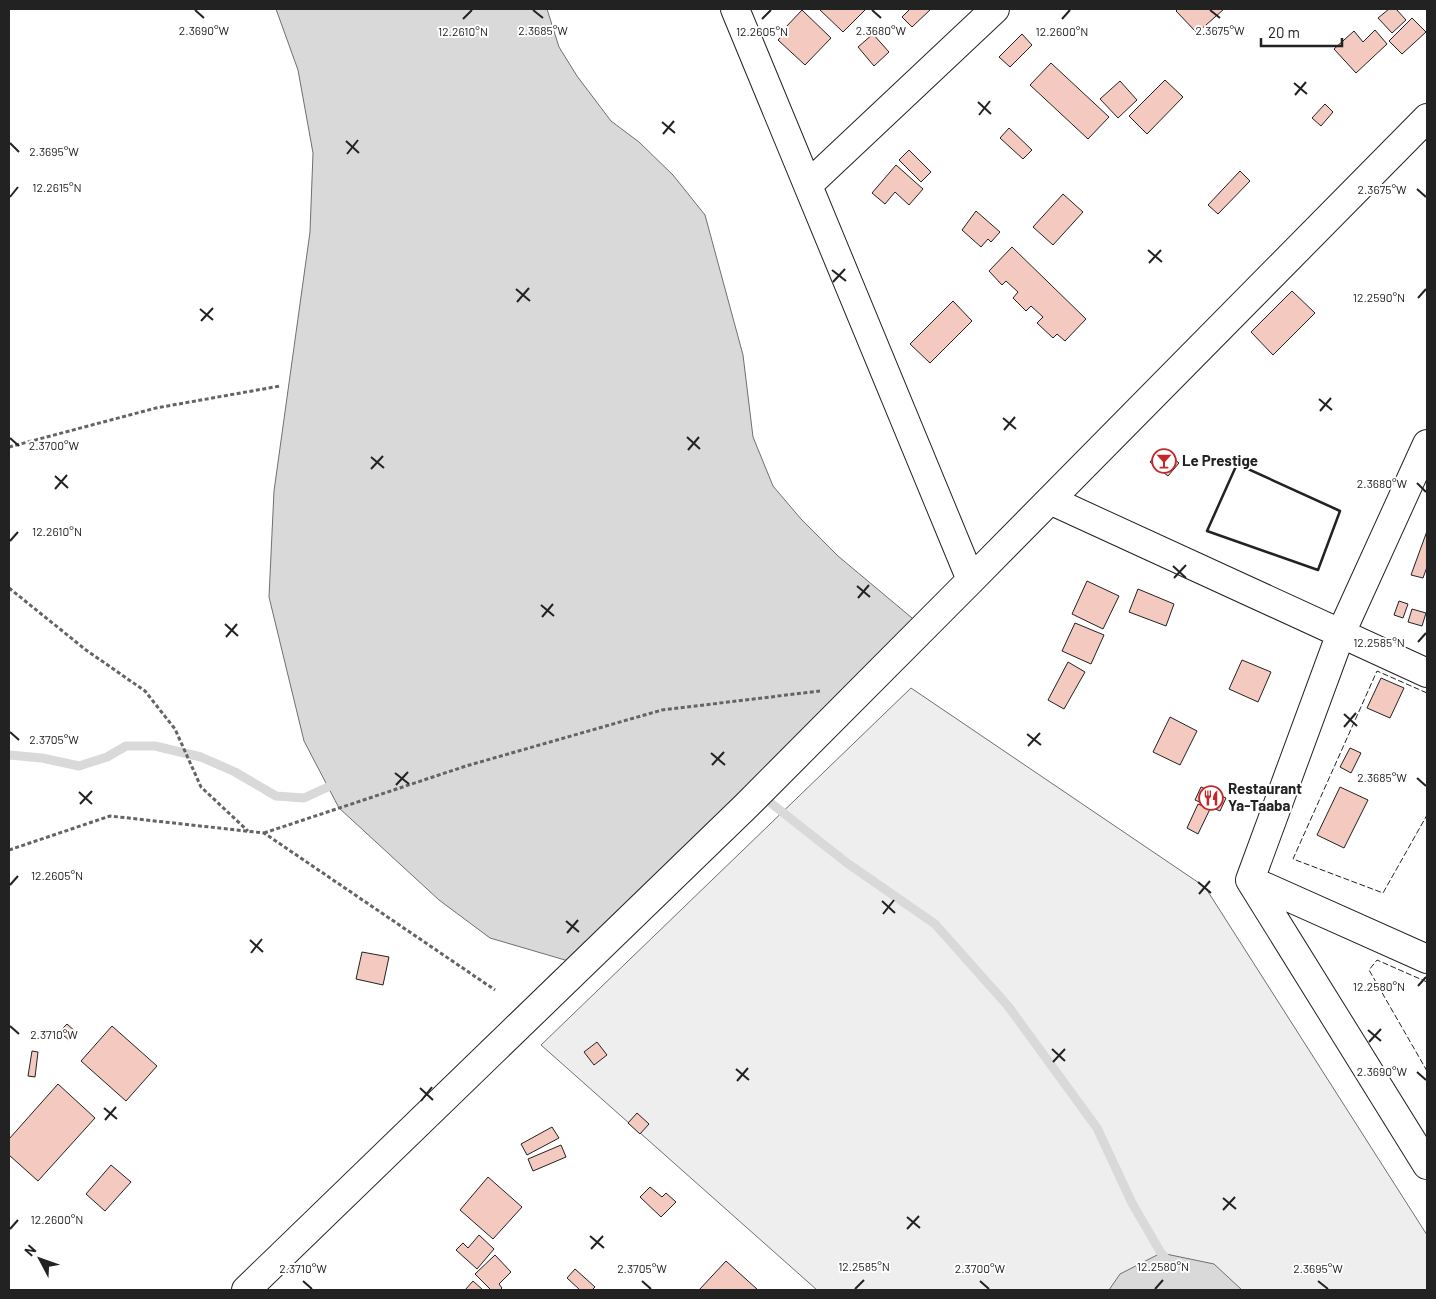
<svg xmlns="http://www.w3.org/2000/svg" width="1436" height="1299" font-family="Barlow,sans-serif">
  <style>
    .green { fill: #eee; stroke: #6f6f6f }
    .water { fill: #d9d9d9; stroke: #6f6f6f }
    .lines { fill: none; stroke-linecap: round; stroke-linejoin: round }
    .stream { stroke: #d9d9d9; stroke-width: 9 }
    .building { fill: #f3c9c0; stroke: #222 }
    .minor-casing { stroke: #222; stroke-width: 30 }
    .path { stroke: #646464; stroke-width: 3; stroke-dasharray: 4 2.5; stroke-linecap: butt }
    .minor { stroke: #fff; stroke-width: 28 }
    .fence { stroke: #222; stroke-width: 1; stroke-dasharray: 6 2.5; stroke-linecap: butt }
    .wall { stroke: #222; stroke-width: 2.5 }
    .ticks { fill: none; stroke: #222; stroke-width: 2 }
    .labels { text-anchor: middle; stroke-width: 4; stroke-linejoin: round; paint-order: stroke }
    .poi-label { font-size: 15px; font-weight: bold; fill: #222; stroke: #fff; text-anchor: start }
    .ticks-label { font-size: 12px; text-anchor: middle; fill: #222; stroke: #fff; stroke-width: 4; stroke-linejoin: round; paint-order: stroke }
  </style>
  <rect width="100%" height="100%" fill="#fff"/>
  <path class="green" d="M911,688L1205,887L1427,1235V1290H817L541,1045Z"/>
  <path class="water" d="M276,9H547L559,47L577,76L611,121L639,142L673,175L705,215L743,355L753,437L773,486L801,519L838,556L924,628L582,965L490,938L439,900L339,808L304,741L269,597L274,491L310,232L313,153L298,70Z
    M1161,1253L1214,1264L1242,1290H1109L1120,1274Z"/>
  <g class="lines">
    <path class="stream" d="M9,755L42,758L79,766L107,757L126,746H155L201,757L235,772L276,796L304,798L328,787
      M767,800L847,863L935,924L1008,1006L1097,1128L1132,1203L1161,1253L1167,1260"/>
  </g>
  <path class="building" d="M819,9H866L843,32Z
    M910,9H931L912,27L902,17Z
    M1178,9H1224L1197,33L1176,11Z
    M1389,9H1396L1406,20L1392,33L1378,18Z
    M802,10L831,38L805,65L778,40L787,30L785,28Z
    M1412,18L1426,32L1402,54L1389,41Z
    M1375,30L1387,44L1356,73L1334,49L1354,31L1363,42Z
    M873,34L889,52L874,66L858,47Z
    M1022,34L1032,45L1010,67L999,57Z
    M1051,63L1109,117L1088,139L1030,85Z
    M1165,80L1183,97L1147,134L1129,116Z
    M1120,81L1137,100L1118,118L1100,99Z
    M1325,104L1333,112L1321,126L1312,118Z
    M1009,128L1032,150L1023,159L1000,138Z
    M909,150L931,172L921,182L899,160Z
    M896,165L923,189L909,205L895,192L885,204L872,193Z
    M1240,171L1250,181L1218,214L1208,205Z
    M1063,194L1083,212L1053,245L1033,227Z
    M976,211L1000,232L991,242L988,239L981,247L962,230Z
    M1012,247L1086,319L1065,341L1057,334L1053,338L1037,323L1043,317L1031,306L1026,311L1013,298L1018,292L1006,281L1002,285L989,271Z
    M1292,291L1315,313L1273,355L1251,332Z
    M953,301L972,321L930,363L910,344Z
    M1161,449L1179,463L1168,476L1150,462Z
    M1427,531V567L1423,578L1411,575Z
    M1087,581L1119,596L1103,629L1072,614Z
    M1138,589L1174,604L1166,626L1129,612Z
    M1399,601L1408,604L1403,618L1394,615Z
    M1412,609L1426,613L1422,626L1408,622Z
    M1075,623L1104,635L1091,664L1062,651Z
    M1242,660L1271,672L1258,702L1229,689Z
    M1068,662L1085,672L1064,709L1048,700Z
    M1381,678L1404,688L1390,718L1367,708Z
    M1170,717L1197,731L1180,765L1153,752Z
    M1350,748L1361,753L1351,773L1340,767Z
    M1201,787L1226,798L1220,811L1195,800Z
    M1340,787L1368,800L1344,848L1317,835Z
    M1198,804L1210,809L1198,834L1187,828Z
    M362,952L389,957L383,985L356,979Z
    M67,1024L76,1032L69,1040L59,1032Z
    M112,1026L157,1066L126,1101L81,1061Z
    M597,1042L607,1055L594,1065L584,1052Z
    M32,1051L38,1052L35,1077L28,1076Z
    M58,1084L95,1118L38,1181L9,1155V1139Z
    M637,1113L649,1124L640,1134L628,1123Z
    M552,1127L559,1138L527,1155L521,1144Z
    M561,1145L566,1157L533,1171L528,1159Z
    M111,1165L131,1182L105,1211L86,1194Z
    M488,1177L522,1207L493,1239L460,1210Z
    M650,1187L662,1197L666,1193L676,1202L661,1217L640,1197Z
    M479,1235L494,1249L477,1269L456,1250L463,1243L468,1248Z
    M495,1255L511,1272L499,1284L502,1288L500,1290H491L475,1274Z
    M726,1261L758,1290H699Z
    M575,1269L595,1287L592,1290H580L567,1278Z
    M473,1281L483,1290H465Z"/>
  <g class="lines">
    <g class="minor-casing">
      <path id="minor" d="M735,9L971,580
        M808,185L995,9
        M1427,444L1341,633L1250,880L1427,1165
        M1050,500L1427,673
        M1250,880L1427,959
        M246,1290L746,806L971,580L1427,118"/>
    </g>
    <path class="path" d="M9,447L156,408L280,386
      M9,588L86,650L145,691L175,729L201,787L248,831
      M264,833L466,766L662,710L820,691
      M9,850L110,816L264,833L495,990"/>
    <use href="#minor" class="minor"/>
    <path class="fence" d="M1427,693L1377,671L1293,859L1383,893L1427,815
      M1427,982L1377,960L1369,970L1427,1071"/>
    <path class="wall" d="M1237,464L1340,511L1318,570L1207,531Z"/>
  </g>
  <path class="ticks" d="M195,10L204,18M533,10L543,18M872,10L881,18M1210,10L1220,18M463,19L472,10M762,19L771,10M1062,19L1070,10M1294,83L1307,94M1295,95L1306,82M978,102L991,114M979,115L990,101M662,122L675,133M663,134L674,121M346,141L359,153M10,143L19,152M347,154L358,140M1417,189L1426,197M10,197L18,187M1148,250L1162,262M1149,263L1161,250M832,270L846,281M833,282L845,269M516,289L530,301M1418,298L1426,289M517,302L529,288M200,309L213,320M201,321L213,308M1319,399L1332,410M1320,411L1331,398M1003,418L1016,429M1004,430L1015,417M687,437L700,449M10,438L19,446M688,450L699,437M371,457L384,468M371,469L383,456M55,476L68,488M1417,483L1426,492M55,489L67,475M10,541L18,532M1173,566L1186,578M1174,578L1186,565M857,586L870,597M858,598L869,585M541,605L554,616M542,617L553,604M225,624L238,636M226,637L237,624M1418,642L1426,633M1344,714L1357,726M1344,727L1356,713M10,732L19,740M1027,734L1041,745M1028,746L1040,733M711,753L725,765M712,765L724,752M395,773L409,784M1417,778L1426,786M396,785L408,772M79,792L92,804M80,804L92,791M1198,882L1211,893M10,885L18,876M1199,894L1210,881M882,901L895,913M883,914L894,900M566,921L579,932M567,933L578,920M250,940L263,952M251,953L262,939M1418,986L1426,977M10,1026L19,1034M1368,1030L1381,1041M1369,1042L1381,1029M1052,1049L1065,1061M1053,1062L1065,1049M736,1069L749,1080M1417,1072L1426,1080M737,1081L748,1068M420,1088L433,1100M421,1101L432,1087M104,1108L117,1119M105,1120L116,1107M1223,1198L1236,1209M1223,1210L1235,1197M907,1217L920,1228M10,1229L18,1220M907,1229L919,1216M590,1236L604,1248M591,1249L603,1236M303,1281L312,1289M642,1281L651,1289M980,1281L989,1289M1318,1281L1328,1289M855,1289L864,1280M1155,1289L1163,1280"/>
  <defs>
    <g id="bar-ring" transform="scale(1.25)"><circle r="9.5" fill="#fff" stroke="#c62828" stroke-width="1.5"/><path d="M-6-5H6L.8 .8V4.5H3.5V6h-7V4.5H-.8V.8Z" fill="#c62828"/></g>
    <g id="restaurant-ring" transform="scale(1.25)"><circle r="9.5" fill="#fff" stroke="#c62828" stroke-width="1.5"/><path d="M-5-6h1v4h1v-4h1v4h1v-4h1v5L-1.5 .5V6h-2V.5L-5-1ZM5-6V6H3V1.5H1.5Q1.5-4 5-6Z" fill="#c62828"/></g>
  </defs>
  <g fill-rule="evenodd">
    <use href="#bar-ring" x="1164" y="461"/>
    <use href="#restaurant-ring" x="1211" y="798"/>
  </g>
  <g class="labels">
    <g class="poi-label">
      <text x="1182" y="466">Le Prestige</text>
      <text x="1228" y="794">Restaurant<tspan x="1228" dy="17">Ya-Taaba</tspan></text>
    </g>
  </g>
  <g class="ticks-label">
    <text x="204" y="35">2.3690°W</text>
    <text x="543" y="35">2.3685°W</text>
    <text x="881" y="35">2.3680°W</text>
    <text x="1220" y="35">2.3675°W</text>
    <text x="463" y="36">12.2610°N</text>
    <text x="762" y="36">12.2605°N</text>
    <text x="1062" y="36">12.2600°N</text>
    <text x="54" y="156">2.3695°W</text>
    <text x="57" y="192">12.2615°N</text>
    <text x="1382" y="194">2.3675°W</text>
    <text x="1379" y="302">12.2590°N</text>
    <text x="54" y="450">2.3700°W</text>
    <text x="1382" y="488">2.3680°W</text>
    <text x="57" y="536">12.2610°N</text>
    <text x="1379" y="647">12.2585°N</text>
    <text x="54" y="744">2.3705°W</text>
    <text x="1382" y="782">2.3685°W</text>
    <text x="57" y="880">12.2605°N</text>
    <text x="1379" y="991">12.2580°N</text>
    <text x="54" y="1039">2.3710°W</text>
    <text x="1382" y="1076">2.3690°W</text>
    <text x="57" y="1224">12.2600°N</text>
    <text x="864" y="1271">12.2585°N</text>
    <text x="1163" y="1271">12.2580°N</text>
    <text x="303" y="1273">2.3710°W</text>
    <text x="642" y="1273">2.3705°W</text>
    <text x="980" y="1273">2.3700°W</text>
    <text x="1318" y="1273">2.3695°W</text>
  </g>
  <rect width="1436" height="1299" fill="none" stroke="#222222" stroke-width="20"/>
  <g transform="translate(40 1259) rotate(311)" stroke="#ffffff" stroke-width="4" paint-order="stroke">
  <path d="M0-4L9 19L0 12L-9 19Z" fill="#222222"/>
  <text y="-8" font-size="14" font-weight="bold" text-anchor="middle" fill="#222222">N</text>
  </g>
  <path d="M1261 38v8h81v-8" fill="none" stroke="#222222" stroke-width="2.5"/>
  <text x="1268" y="38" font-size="15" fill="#222222" stroke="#ffffff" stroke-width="4" paint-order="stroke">20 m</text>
</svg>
